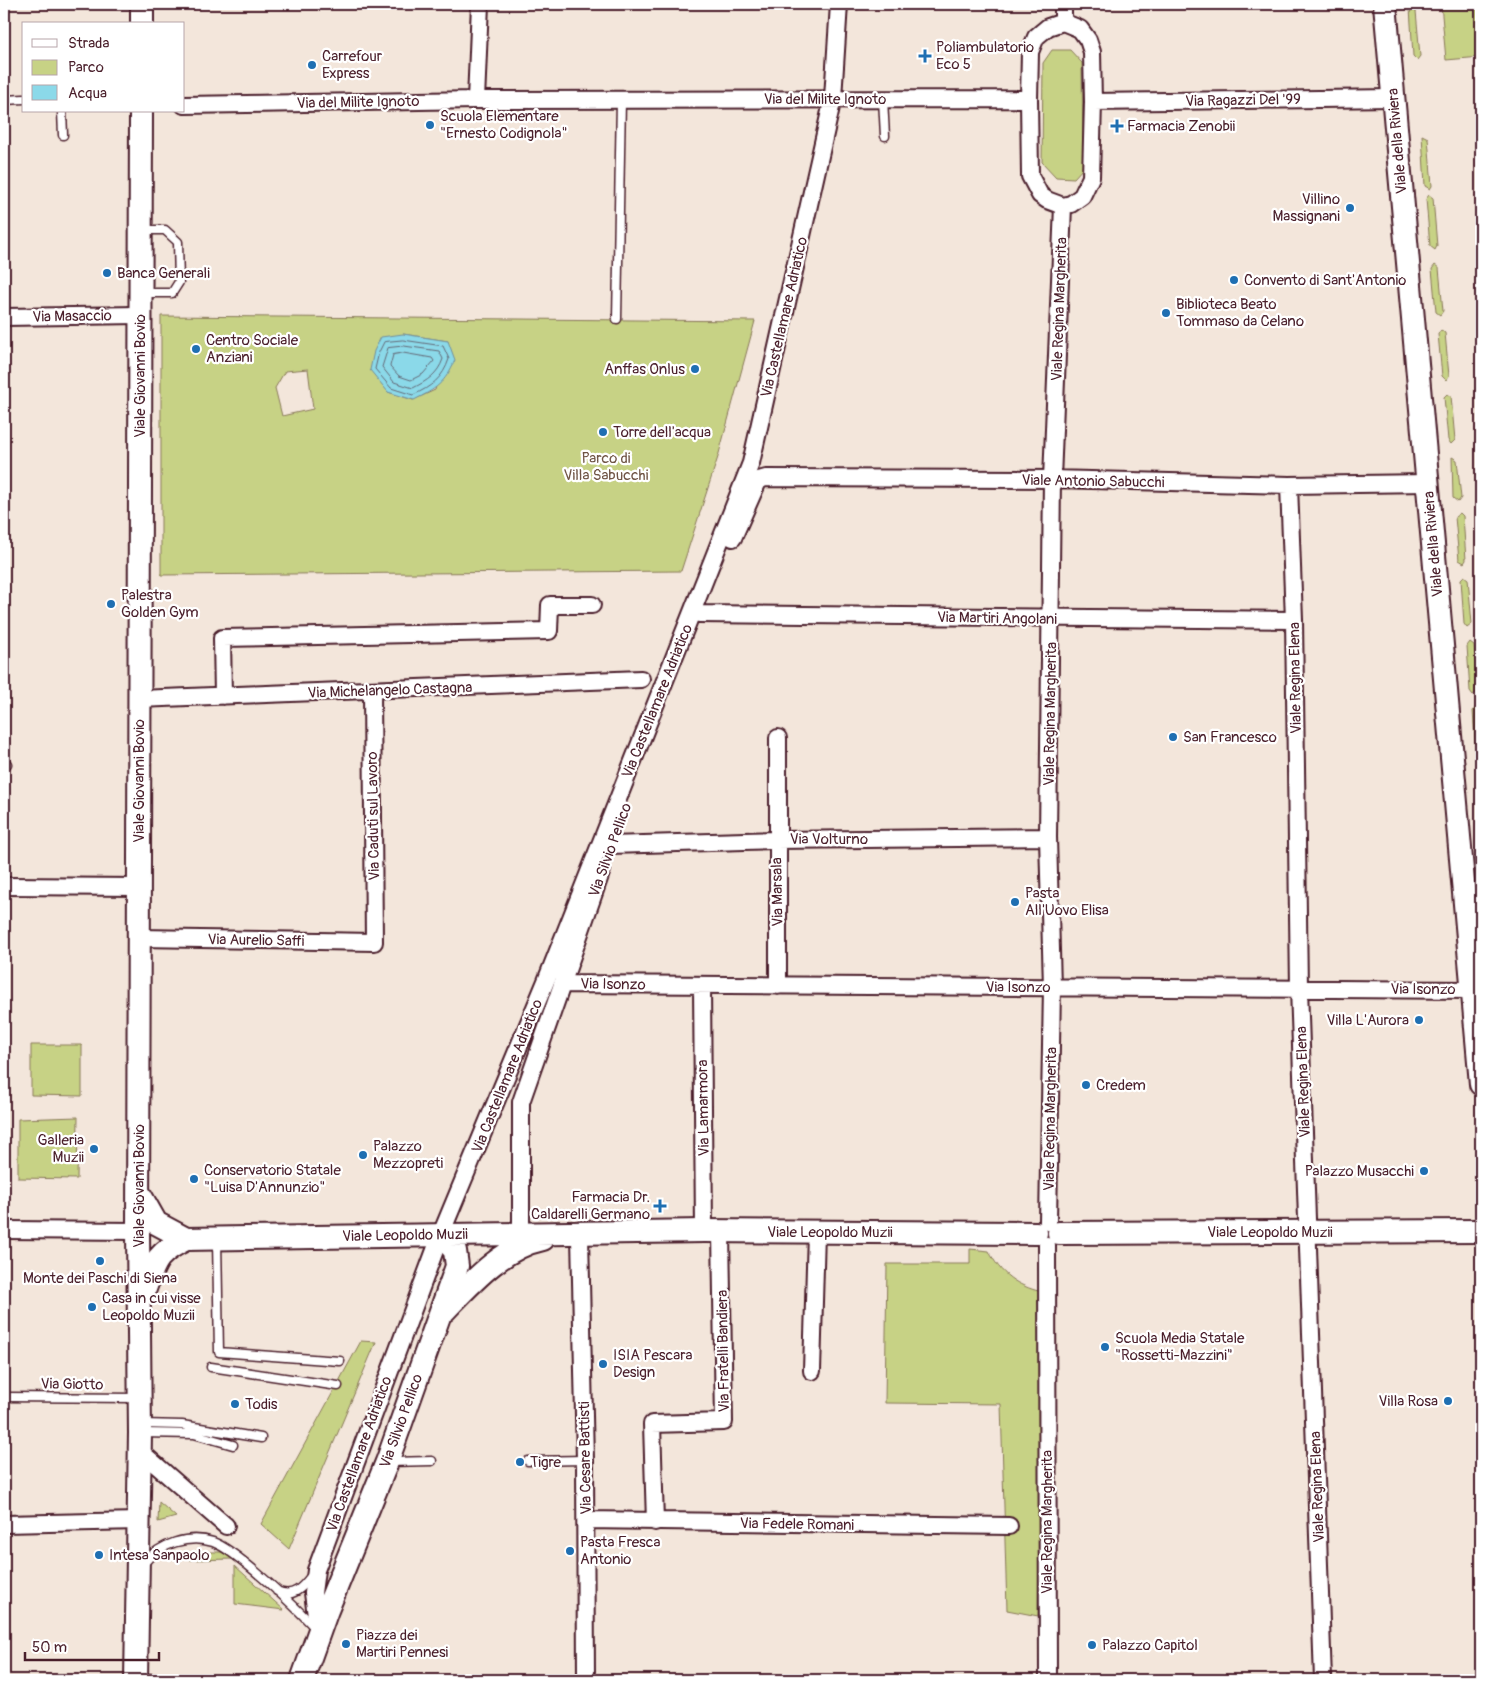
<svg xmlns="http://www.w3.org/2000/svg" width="1485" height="1684" font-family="Pangolin,sans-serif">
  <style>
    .green { fill: #c7d285; stroke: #887858; fill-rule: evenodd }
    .water { fill: #8bd9e9; stroke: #718f9d }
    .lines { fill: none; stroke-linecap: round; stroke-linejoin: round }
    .shore { stroke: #646977; stroke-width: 1 }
    .lane-casing { stroke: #4a1f2b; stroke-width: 11 }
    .street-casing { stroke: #4a1f2b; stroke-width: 20 }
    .secondary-casing { stroke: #4a1f2b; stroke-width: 26 }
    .lane { stroke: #fff; stroke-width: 8 }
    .street { stroke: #fff; stroke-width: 16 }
    .secondary { stroke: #fff; stroke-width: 22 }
    .poi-dot { fill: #1f6fb2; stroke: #fff; stroke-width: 2 }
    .labels { text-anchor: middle; stroke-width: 4.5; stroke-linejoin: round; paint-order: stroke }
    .poi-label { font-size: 15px; fill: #4a1f2b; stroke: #fff; text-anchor: start }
    .street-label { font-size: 15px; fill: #4a1f2b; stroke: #fff }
    .park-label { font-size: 15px; fill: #705546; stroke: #fff }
  </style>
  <rect width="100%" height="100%" fill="#f3e6db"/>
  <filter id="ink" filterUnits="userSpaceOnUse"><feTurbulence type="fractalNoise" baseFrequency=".02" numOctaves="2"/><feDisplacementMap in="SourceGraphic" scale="10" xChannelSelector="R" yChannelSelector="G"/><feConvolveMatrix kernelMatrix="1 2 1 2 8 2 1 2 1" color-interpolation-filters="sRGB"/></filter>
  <g filter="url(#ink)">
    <path class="green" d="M1441,4H1481V57L1446,60Z
      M1410,8L1416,11L1420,56L1417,60L1413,56Z
      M1052,50H1070L1082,63L1083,168L1074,178L1056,177L1042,162L1043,63Z
      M1422,135L1428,138L1432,186L1430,189L1425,186Z
      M1429,195L1433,198L1437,246L1435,250L1430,246L1426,199Z
      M1435,265L1439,268L1443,311L1440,315L1436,312L1432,269Z
      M161,316L755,321L718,457L681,571L161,575ZM403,334L448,341L435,390L413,400L388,392ZM308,369L313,409L282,416L275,388L285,371Z
      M1441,330L1445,333L1449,376L1446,380L1442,376L1438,334Z
      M1447,394L1451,396L1455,440L1451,444L1448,440L1444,397Z
      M1452,457L1457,460L1461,498L1458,502L1453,498Z
      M1460,513L1463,516L1466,560L1464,563L1459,560L1455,517Z
      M1464,576L1468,579L1472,624L1467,628L1464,624L1461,579Z
      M1470,642L1474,645L1478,691L1473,695L1470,691L1467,646Z
      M1476,707L1480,710L1481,759H1479L1476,755L1473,711Z
      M31,1045H82V1096L31,1095Z
      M78,1117L77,1179L18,1178V1119Z
      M970,1249L989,1251C1000,1274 1017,1286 1042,1292L1038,1616L1007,1610L1001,1404L885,1403L887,1264H970Z
      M361,1341L376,1342L289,1549L261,1524Z
      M159,1502L176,1517L158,1522Z
      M198,1552H221L233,1559L190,1560Z
      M235,1566L284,1610L235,1604Z"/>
    <path class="water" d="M403,334L448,341L455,360C445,383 436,389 414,400L388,392L370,370L374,351L381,337Z"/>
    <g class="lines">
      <path class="shore" d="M403,340L443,346L449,359C443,378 431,387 413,395L391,388L375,369L379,352L384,342Z
        M404,346L439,351L443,359C438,374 427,381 413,388L394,382L382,367L388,348Z
        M403,353L432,358L434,361L423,374L411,380L399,376L390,366L393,355Z"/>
      <g class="lane-casing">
        <path id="lane" d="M883,99L885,136
          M4,100L24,99
          M62,111L63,135
          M142,230H165L178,242L179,282L172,293H142
          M617,319L621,100
          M4,764H7
          M217,1240L219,1352L340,1361
          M211,1367L338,1386
          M4,1397L137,1398
          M142,1424L182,1425L261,1438
          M142,1433L194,1434L233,1445
          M528,1461L585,1460
          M389,1462L432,1461
          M144,1563C159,1544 189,1534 213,1542C236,1550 297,1608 315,1628
          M277,1591C293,1599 303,1587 312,1575
          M138,1678L177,1679"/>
      </g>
      <g class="street-casing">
        <path id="street" d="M1063,4V22
          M1063,22L1080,29L1088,40L1092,52L1093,102L1091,177L1082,196L1071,204L1063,206L1047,200L1040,195L1030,176L1029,99L1030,52L1036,37L1048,27Z
          M476,100L480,4
          M1093,102L1393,98
          M184,105L476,100L1029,99
          M4,317L140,315
          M1289,485L1294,620L1299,988L1323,1680
          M733,538L756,486L759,480L766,478L1052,479L1289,485L1428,483
          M699,614L1294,620
          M223,696L222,638L549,631L550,605H592
          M139,699L641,679
          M778,738V986
          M610,845L776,840L1048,837
          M4,886L138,887
          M139,938L374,942L372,691
          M562,984L1473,990
          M702,985L704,1231
          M1048,1222L1052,987L1048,837L1052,479L1063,206
          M4,1230L138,1231
          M521,1233V1102L602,870
          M580,1236L585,1460L586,1680
          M1047,1245L1048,1680
          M812,1371L816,1232
          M140,1451L226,1526
          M586,1520L1009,1526
          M655,1522L652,1424L724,1422L721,1231
          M4,1524L139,1521
          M318,1631L313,1593L316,1570L441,1234L546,981L751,463L833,98L839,4"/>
      </g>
      <g class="secondary-casing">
        <path id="secondary" d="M1385,4L1481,1084
          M142,24V4
          M139,1193L156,1223L186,1239
          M1059,1233L1481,1231
          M143,1294C155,1262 155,1254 186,1239L704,1231L1036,1233
          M445,1310C472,1282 503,1247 543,1239
          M136,1680L140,1433L138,1231L141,111
          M302,1680L327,1610L387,1462L457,1266L455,1251L441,1234"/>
      </g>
      <use href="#lane" class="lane"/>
      <use href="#street" class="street"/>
      <use href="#secondary" class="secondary"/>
    </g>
  </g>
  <g class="poi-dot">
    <path d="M922.5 48.5h5v5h5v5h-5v5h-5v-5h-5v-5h5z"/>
    <circle cx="312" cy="65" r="5"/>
    <circle cx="430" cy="125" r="5"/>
    <path d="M1114.5 118.5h5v5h5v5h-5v5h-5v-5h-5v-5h5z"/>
    <circle cx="1350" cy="208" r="5"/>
    <circle cx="107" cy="273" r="5"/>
    <circle cx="1234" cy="280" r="5"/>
    <circle cx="1166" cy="313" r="5"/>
    <circle cx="196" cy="349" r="5"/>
    <circle cx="695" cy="369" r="5"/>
    <circle cx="603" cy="432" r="5"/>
    <circle cx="111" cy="604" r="5"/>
    <circle cx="1173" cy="737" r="5"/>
    <circle cx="1015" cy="902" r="5"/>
    <circle cx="1419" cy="1020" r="5"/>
    <circle cx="1086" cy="1085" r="5"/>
    <circle cx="94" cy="1149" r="5"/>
    <circle cx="363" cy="1155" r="5"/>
    <circle cx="1424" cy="1171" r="5"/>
    <circle cx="194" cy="1179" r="5"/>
    <path d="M657.5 1198.5h5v5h5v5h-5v5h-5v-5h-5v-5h5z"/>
    <circle cx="100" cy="1261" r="5"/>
    <circle cx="92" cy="1307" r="5"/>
    <circle cx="1105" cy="1347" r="5"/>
    <circle cx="603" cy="1364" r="5"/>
    <circle cx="1448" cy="1401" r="5"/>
    <circle cx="235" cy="1404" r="5"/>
    <circle cx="520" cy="1462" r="5"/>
    <circle cx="570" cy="1551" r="5"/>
    <circle cx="99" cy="1555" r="5"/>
    <circle cx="346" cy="1644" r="5"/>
    <circle cx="1092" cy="1645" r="5"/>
  </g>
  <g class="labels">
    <g class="poi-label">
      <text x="936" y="52">Poliambulatorio<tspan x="936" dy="17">Eco 5</tspan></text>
      <text x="322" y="61">Carrefour<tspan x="322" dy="17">Express</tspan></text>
      <text x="440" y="121">Scuola Elementare<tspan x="440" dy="17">"Ernesto Codignola"</tspan></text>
      <text x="1127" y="131">Farmacia Zenobii</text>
      <text x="1340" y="204" text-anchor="end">Villino<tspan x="1340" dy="17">Massignani</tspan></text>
      <text x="117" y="278">Banca Generali</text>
      <text x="1244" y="285">Convento di Sant'Antonio</text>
      <text x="1176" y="309">Biblioteca Beato<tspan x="1176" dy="17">Tommaso da Celano</tspan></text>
      <text x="206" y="345">Centro Sociale<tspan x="206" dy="17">Anziani</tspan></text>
      <text x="685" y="374" text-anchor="end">Anffas Onlus</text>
      <text x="613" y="437">Torre dell'acqua</text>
      <text x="121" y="600">Palestra<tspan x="121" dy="17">Golden Gym</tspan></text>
      <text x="1183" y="742">San Francesco</text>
      <text x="1025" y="898">Pasta<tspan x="1025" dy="17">All'Uovo Elisa</tspan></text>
      <text x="1409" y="1025" text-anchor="end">Villa L'Aurora</text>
      <text x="1096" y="1090">Credem</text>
      <text x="84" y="1145" text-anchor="end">Galleria<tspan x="84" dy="17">Muzii</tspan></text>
      <text x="373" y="1151">Palazzo<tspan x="373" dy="17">Mezzopreti</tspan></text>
      <text x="204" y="1175">Conservatorio Statale<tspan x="204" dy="17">"Luisa D'Annunzio"</tspan></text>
      <text x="1414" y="1176" text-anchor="end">Palazzo Musacchi</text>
      <text x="650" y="1202" text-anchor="end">Farmacia Dr.<tspan x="650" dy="17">Caldarelli Germano</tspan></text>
      <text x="100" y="1283" text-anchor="middle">Monte dei Paschi di Siena</text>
      <text x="102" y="1303">Casa in cui visse<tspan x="102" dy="17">Leopoldo Muzii</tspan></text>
      <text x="1115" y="1343">Scuola Media Statale<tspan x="1115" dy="17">"Rossetti-Mazzini"</tspan></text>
      <text x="613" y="1360">ISIA Pescara<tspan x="613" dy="17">Design</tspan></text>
      <text x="1438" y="1406" text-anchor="end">Villa Rosa</text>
      <text x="245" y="1409">Todis</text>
      <text x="530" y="1467">Tigre</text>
      <text x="580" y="1547">Pasta Fresca<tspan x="580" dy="17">Antonio</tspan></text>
      <text x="109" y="1560">Intesa Sanpaolo</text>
      <text x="356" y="1640">Piazza dei<tspan x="356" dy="17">Martiri Pennesi</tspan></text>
      <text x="1102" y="1650">Palazzo Capitol</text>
    </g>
    <g class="street-label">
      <text x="825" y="104">Via del Milite Ignoto</text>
      <text transform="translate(1243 100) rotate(-1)" y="5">Via Ragazzi Del '99</text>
      <text transform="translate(358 102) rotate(-1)" y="5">Via del Milite Ignoto</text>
      <text transform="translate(1397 141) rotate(-95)" y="5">Viale della Riviera</text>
      <text transform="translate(1059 309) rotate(-88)" y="5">Viale Regina Margherita</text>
      <text transform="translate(72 316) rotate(-1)" y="5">Via Masaccio</text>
      <text transform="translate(784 317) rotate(-77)" y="5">Via Castellamare Adriatico</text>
      <text transform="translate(140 376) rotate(-90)" y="5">Viale Giovanni Bovio</text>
      <text transform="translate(1093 481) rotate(1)" y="5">Viale Antonio Sabucchi</text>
      <text transform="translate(1433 544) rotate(-95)" y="5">Viale della Riviera</text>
      <text transform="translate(997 618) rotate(1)" y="5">Via Martiri Angolani</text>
      <text transform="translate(1295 678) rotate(-91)" y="5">Viale Regina Elena</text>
      <text transform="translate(390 690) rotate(-2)" y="5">Via Michelangelo Castagna</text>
      <text transform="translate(657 701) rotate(-68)" y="5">Via Castellamare Adriatico</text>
      <text transform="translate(1050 714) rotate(-89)" y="5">Viale Regina Margherita</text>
      <text transform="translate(139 781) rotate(-90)" y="5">Viale Giovanni Bovio</text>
      <text transform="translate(373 816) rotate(-91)" y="5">Via Caduti sul Lavoro</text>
      <text x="829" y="844">Via Volturno</text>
      <text transform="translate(610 850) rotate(-70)" y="5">Via Silvio Pellico</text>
      <text transform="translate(777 892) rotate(-91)" y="5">Via Marsala</text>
      <text transform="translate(256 940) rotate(1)" y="5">Via Aurelio Saffi</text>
      <text transform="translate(613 984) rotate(1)" y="5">Via Isonzo</text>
      <text x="1018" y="992">Via Isonzo</text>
      <text x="1423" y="994">Via Isonzo</text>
      <text transform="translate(507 1076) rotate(-68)" y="5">Via Castellamare Adriatico</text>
      <text transform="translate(1303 1082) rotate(-92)" y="5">Viale Regina Elena</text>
      <text transform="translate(703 1108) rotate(-91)" y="5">Via Lamarmora</text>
      <text transform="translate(1050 1119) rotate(-89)" y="5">Viale Regina Margherita</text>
      <text transform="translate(139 1186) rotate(-90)" y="5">Viale Giovanni Bovio</text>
      <text x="830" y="1237">Viale Leopoldo Muzii</text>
      <text x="1270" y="1237">Viale Leopoldo Muzii</text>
      <text transform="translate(405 1235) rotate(-1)" y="5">Viale Leopoldo Muzii</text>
      <text transform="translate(723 1351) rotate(-91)" y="5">Via Fratelli Bandiera</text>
      <text transform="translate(72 1384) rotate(1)" y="5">Via Giotto</text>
      <text transform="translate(401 1421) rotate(-70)" y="5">Via Silvio Pellico</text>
      <text transform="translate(359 1454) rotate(-70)" y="5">Via Castellamare Adriatico</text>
      <text transform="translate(585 1458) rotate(-91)" y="5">Via Cesare Battisti</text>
      <text transform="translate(1317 1487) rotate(-92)" y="5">Viale Regina Elena</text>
      <text transform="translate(1047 1522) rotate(-90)" y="5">Viale Regina Margherita</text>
      <text transform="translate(797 1524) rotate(1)" y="5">Via Fedele Romani</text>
    </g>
    <g class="park-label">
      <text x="606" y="463">Parco di<tspan x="606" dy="17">Villa Sabucchi</tspan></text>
    </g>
  </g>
  <rect width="1485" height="1684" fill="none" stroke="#fff" stroke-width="20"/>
  <rect x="10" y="10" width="1465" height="1664" fill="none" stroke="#4a1f2b" stroke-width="2" filter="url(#ink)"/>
  <rect x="22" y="22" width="162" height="90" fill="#ffffff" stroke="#b7a5aa"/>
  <rect x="32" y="39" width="25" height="8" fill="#ffffff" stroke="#b7a5aa"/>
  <text x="68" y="48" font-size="15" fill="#4a1f2b">Strada</text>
  <rect x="32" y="60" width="25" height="15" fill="#c7d285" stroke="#b7a5aa"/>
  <text x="68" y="72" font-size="15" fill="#4a1f2b">Parco</text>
  <rect x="32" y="85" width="25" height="15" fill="#8bd9e9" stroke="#b7a5aa"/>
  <text x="68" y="98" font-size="15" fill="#4a1f2b">Acqua</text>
  <path d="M25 1652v8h134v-8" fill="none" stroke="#4a1f2b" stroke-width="2.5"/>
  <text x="32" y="1652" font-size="15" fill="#4a1f2b" stroke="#ffffff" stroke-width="4" paint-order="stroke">50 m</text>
</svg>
